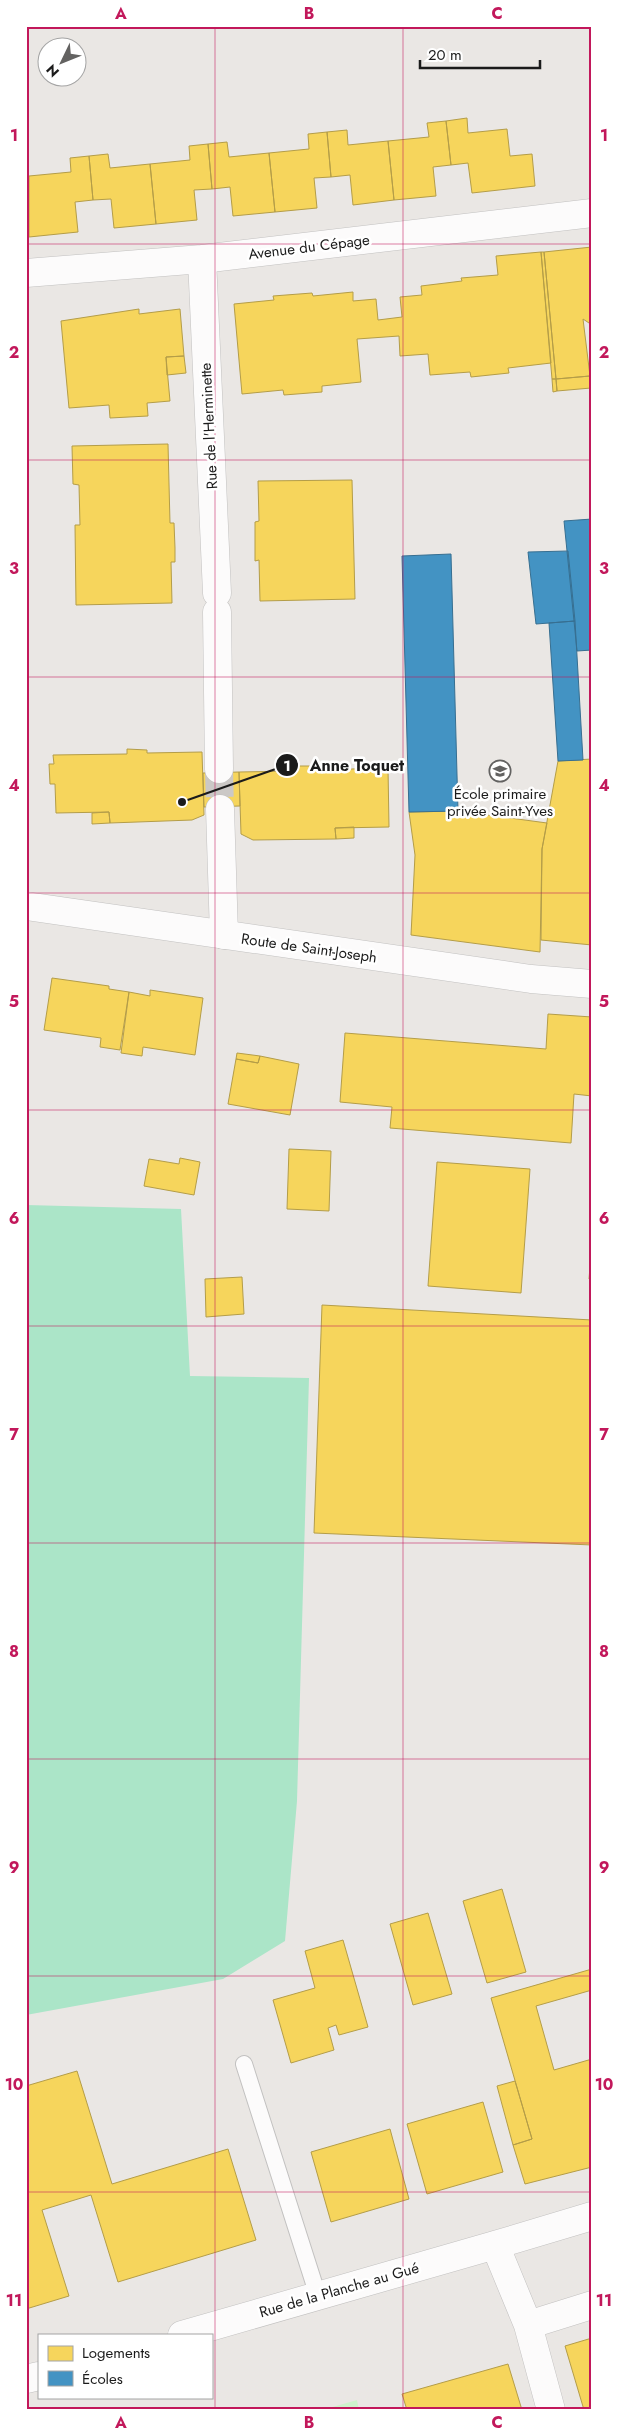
<svg xmlns="http://www.w3.org/2000/svg" width="618" height="2436" font-family="Jost,sans-serif">
  <style>
    .park { fill: #cef3cc }
    .pitch { fill: #abe5c8 }
    .homes { fill: #f6d55c; stroke: #b49d48 }
    .schools { fill: #4393c3; stroke: #376f91 }
    .lines { fill: none; stroke-linecap: round; stroke-linejoin: round }
    .minor-tunnel { stroke: #cbc8c6; stroke-width: 28; stroke-dasharray: 28 14; stroke-linecap: butt }
    .service-casing { stroke: #c2c1c0; stroke-width: 18 }
    .minor-casing { stroke: #c2c1c0; stroke-width: 29 }
    .tertiary-casing { stroke: #c2c1c0; stroke-width: 29 }
    .service { stroke: #fcfbfb; stroke-width: 16 }
    .minor { stroke: #fcfbfb; stroke-width: 28 }
    .tertiary { stroke: #fcfbfb; stroke-width: 28 }
    .grid { fill: none; stroke: #c2185b; stroke-width: 1; stroke-opacity: 0.55 }
    .labels { text-anchor: middle; stroke-width: 5; stroke-linejoin: round; paint-order: stroke }
    .street-label { font-size: 15px; fill: #1b1b1b; stroke: #fff }
    .poi-label { font-size: 15px; fill: #1b1b1b; stroke: #fff }
    .leader { fill: none; stroke: #1b1b1b; stroke-width: 2 }
    .callout-dot { fill: #1b1b1b; stroke: #fff; stroke-width: 2 }
    .mark-label { font-size: 15px; text-anchor: middle; font-weight: bold; fill: #fff }
    .callout-label { font-size: 16px; text-anchor: middle; font-weight: bold; fill: #1b1b1b; stroke: #fff; stroke-width: 5; stroke-linejoin: round; paint-order: stroke }
    .neatline { fill: none; stroke: #c2185b; stroke-width: 2 }
    .grid-label { font-size: 16px; text-anchor: middle; font-weight: bold; fill: #c2185b }
  </style>
  <rect width="100%" height="100%" fill="#eae7e4"/>
  <path class="park" d="M357,2400L359,2410H322Z"/>
  <path class="pitch" d="M26,1205L181,1209L190,1376L309,1378L297,1801L285,1941L223,1979L26,2015Z"/>
  <path class="homes" d="M467,118L468,133L507,129L510,156L532,154L535,186L472,193L468,163L451,165L446,121Z
    M446,121L451,165L433,167L436,196L394,200L388,141L429,137L427,123Z
    M347,130L348,145L388,141L394,200L353,205L350,175L331,177L327,132Z
    M327,132L331,177L314,178L317,208L275,212L269,153L309,149L308,134Z
    M227,142L229,157L269,153L275,212L233,216L230,187L212,189L208,144Z
    M208,144L212,189L194,190L197,220L156,224L150,164L190,160L189,146Z
    M108,154L110,168L150,164L156,224L114,228L111,199L93,200L89,156Z
    M89,156L93,200L75,202L78,232L29,237V176L71,172L70,158Z
    M592,247V325L583,319L590,376L556,379L544,252Z
    M541,252L551,363L508,368L509,373L471,377L470,372L430,375L428,354L400,356L399,336L357,339L361,382L322,386V392L284,395L283,390L242,394L234,304L274,300L273,296L312,293L313,296L353,292V301L376,299L378,320L402,317L400,297L422,295L421,286L462,281L461,278L498,275L496,256Z
    M541,252H544L556,379H552Z
    M139,309V314L180,309L184,356L166,357L170,401L147,403L148,416L110,418L109,405L69,408L61,321Z
    M184,356L186,373L167,375L166,357Z
    M590,376L591,388L557,391L556,379Z
    M552,379H556L557,391L553,392Z
    M168,444L170,523H174L175,548V562H171L172,603L76,605L75,525H80L79,485L73,484L72,446Z
    M352,480L355,599L260,601L259,560L255,561V522L259,521L258,481Z
    M127,749L147,750V753L202,752L204,815L192,820L110,823L109,812L56,813L55,784H50L49,764H54L53,755L127,754Z
    M592,759V945L541,940L542,849L558,761Z
    M295,766H314V770L388,768L389,827L335,828L336,839L253,840L241,834L239,772L295,771Z
    M239,772L240,806L204,807L203,773Z
    M458,811L547,823L542,849L540,952L411,935L415,855L409,812Z
    M109,812L110,823L92,824V813Z
    M354,827V838L336,839L335,828Z
    M52,978L109,986V989L129,992L120,1050L100,1047L101,1038L44,1030Z
    M150,990L203,998L195,1055L143,1047L142,1056L121,1053L129,992L150,996Z
    M548,1014L592,1017V1096L574,1094L571,1143L390,1128L392,1107L340,1102L345,1033L546,1049Z
    M237,1053L260,1056L258,1063L236,1059Z
    M260,1056L299,1064L290,1115L228,1104L236,1059L258,1063Z
    M289,1149L331,1151L329,1211L287,1209Z
    M180,1158L200,1162L194,1195L144,1186L149,1159L179,1164Z
    M437,1162L530,1169L521,1293L428,1286Z
    M592,1243V1279H589Z
    M242,1277L244,1314L206,1317L205,1279Z
    M322,1305L592,1320V1545L314,1533Z
    M502,1889L526,1972L487,1983L463,1901Z
    M428,1913L452,1994L413,2005L390,1924Z
    M343,1940L368,2027L339,2035L336,2025L328,2028L334,2050L291,2063L273,2000L315,1988L305,1951Z
    M592,1969V1990L536,2006L554,2070L592,2059V2167L525,2184L513,2145L532,2139L491,1998Z
    M77,2071L112,2184L228,2149L256,2240L118,2282L91,2195L42,2210L69,2296L26,2309V2086Z
    M515,2081L532,2139L513,2145L497,2086Z
    M483,2102L503,2172L427,2194L407,2124Z
    M390,2129L409,2199L331,2222L311,2152Z
    M592,2338V2410H584L565,2346Z
    M508,2364L522,2410H407L402,2394Z"/>
  <path class="schools" d="M592,519V650L577,651L564,521Z
    M568,551L575,621L536,624L528,552Z
    M451,554L458,811L409,812L402,556Z
    M575,621L583,760L558,761L549,623Z"/>
  <g class="lines">
    <path class="minor-tunnel" d="M219,769L220,809"/>
    <g class="service-casing">
      <path id="service" d="M244,2064L318,2296"/>
    </g>
    <g class="minor-casing">
      <path id="minor" d="M202,259L217,593
        M26,273L202,259L592,213
        M217,612L219,769
        M220,809L224,935
        M528,2325L592,2305
        M182,2335L495,2245
        M26,2379L39,2376
        M551,2410L528,2325L495,2245L592,2216"/>
    </g>
    <g class="tertiary-casing">
      <path id="tertiary" d="M26,906L531,979L592,984"/>
    </g>
    <use href="#service" class="service"/>
    <use href="#minor" class="minor"/>
    <use href="#tertiary" class="tertiary"/>
  </g>
  <path class="grid" d="M215,26V2410M403,26V2410M26,244H592M26,460H592M26,677H592M26,893H592M26,1110H592M26,1326H592M26,1543H592M26,1759H592M26,1976H592M26,2192H592"/>
  <defs>
    <g id="school-ring" transform="scale(1.125)"><circle r="9.5" fill="#fff" stroke="#636261" stroke-width="1.5"/><path d="M0-5L7-2L0 1L-7-2ZM-4 1L0 2.5L4 1V4Q0 6-4 4Z" fill="#636261"/></g>
  </defs>
  <g fill-rule="evenodd">
    <use href="#school-ring" x="500" y="771"/>
  </g>
  <g class="labels">
    <g class="street-label">
      <text transform="translate(309 247) rotate(-7)" y="5">Avenue du Cépage</text>
      <text transform="translate(209 426) rotate(-93)" y="5">Rue de l'Herminette</text>
      <text transform="translate(309 948) rotate(8)" y="5">Route de Saint-Joseph</text>
      <text transform="translate(339 2290) rotate(-16)" y="5">Rue de la Planche au Gué</text>
    </g>
    <g class="poi-label">
      <text x="500" y="799">École primaire<tspan x="500" dy="17">privée Saint-Yves</tspan></text>
    </g>
  </g>
  <path class="leader" d="M182 802L287 765"/>
  <g class="callout-dot">
    <circle cx="182" cy="802" r="5"/>
    <circle cx="287" cy="765" r="12"/>
  </g>
  <g class="mark-label">
    <text x="287" y="771">1</text>
  </g>
  <g class="callout-label">
    <text x="357" y="771">Anne Toquet</text>
  </g>
  <rect width="618" height="2436" fill="none" stroke="#ffffff" stroke-width="55"/>
  <rect x="38" y="2334" width="175" height="65" fill="#ffffff" stroke="#a4a4a4"/>
  <rect x="48" y="2346" width="25" height="15" fill="#f6d55c" stroke="#a4a4a4"/>
  <text x="82" y="2358" font-size="15" fill="#1b1b1b">Logements</text>
  <rect x="48" y="2371" width="25" height="15" fill="#4393c3" stroke="#a4a4a4"/>
  <text x="82" y="2384" font-size="15" fill="#1b1b1b">Écoles</text>
  <g transform="translate(62 62) rotate(227)"><circle r="24" fill="#ffffff" stroke="#a4a4a4"/>
  <path d="M0-4L9 19L0 12L-9 19Z" fill="#636261"/>
  <text y="-8" font-size="14" font-weight="bold" text-anchor="middle" fill="#1b1b1b">N</text>
  </g>
  <path d="M420 60v8h120v-8" fill="none" stroke="#1b1b1b" stroke-width="2.5"/>
  <text x="428" y="60" font-size="15" fill="#1b1b1b" stroke="#ffffff" stroke-width="4" paint-order="stroke">20 m</text>
  <rect x="28" y="28" width="562" height="2380" class="neatline"/>
  <g class="grid-label">
    <text x="121" y="19">A</text>
    <text x="309" y="19">B</text>
    <text x="497" y="19">C</text>
    <text x="14" y="141">1</text>
    <text x="604" y="141">1</text>
    <text x="14" y="358">2</text>
    <text x="604" y="358">2</text>
    <text x="14" y="574">3</text>
    <text x="604" y="574">3</text>
    <text x="14" y="791">4</text>
    <text x="604" y="791">4</text>
    <text x="14" y="1007">5</text>
    <text x="604" y="1007">5</text>
    <text x="14" y="1224">6</text>
    <text x="604" y="1224">6</text>
    <text x="14" y="1440">7</text>
    <text x="604" y="1440">7</text>
    <text x="14" y="1657">8</text>
    <text x="604" y="1657">8</text>
    <text x="14" y="1873">9</text>
    <text x="604" y="1873">9</text>
    <text x="14" y="2090">10</text>
    <text x="604" y="2090">10</text>
    <text x="14" y="2306">11</text>
    <text x="604" y="2306">11</text>
    <text x="121" y="2428">A</text>
    <text x="309" y="2428">B</text>
    <text x="497" y="2428">C</text>
  </g>
</svg>
